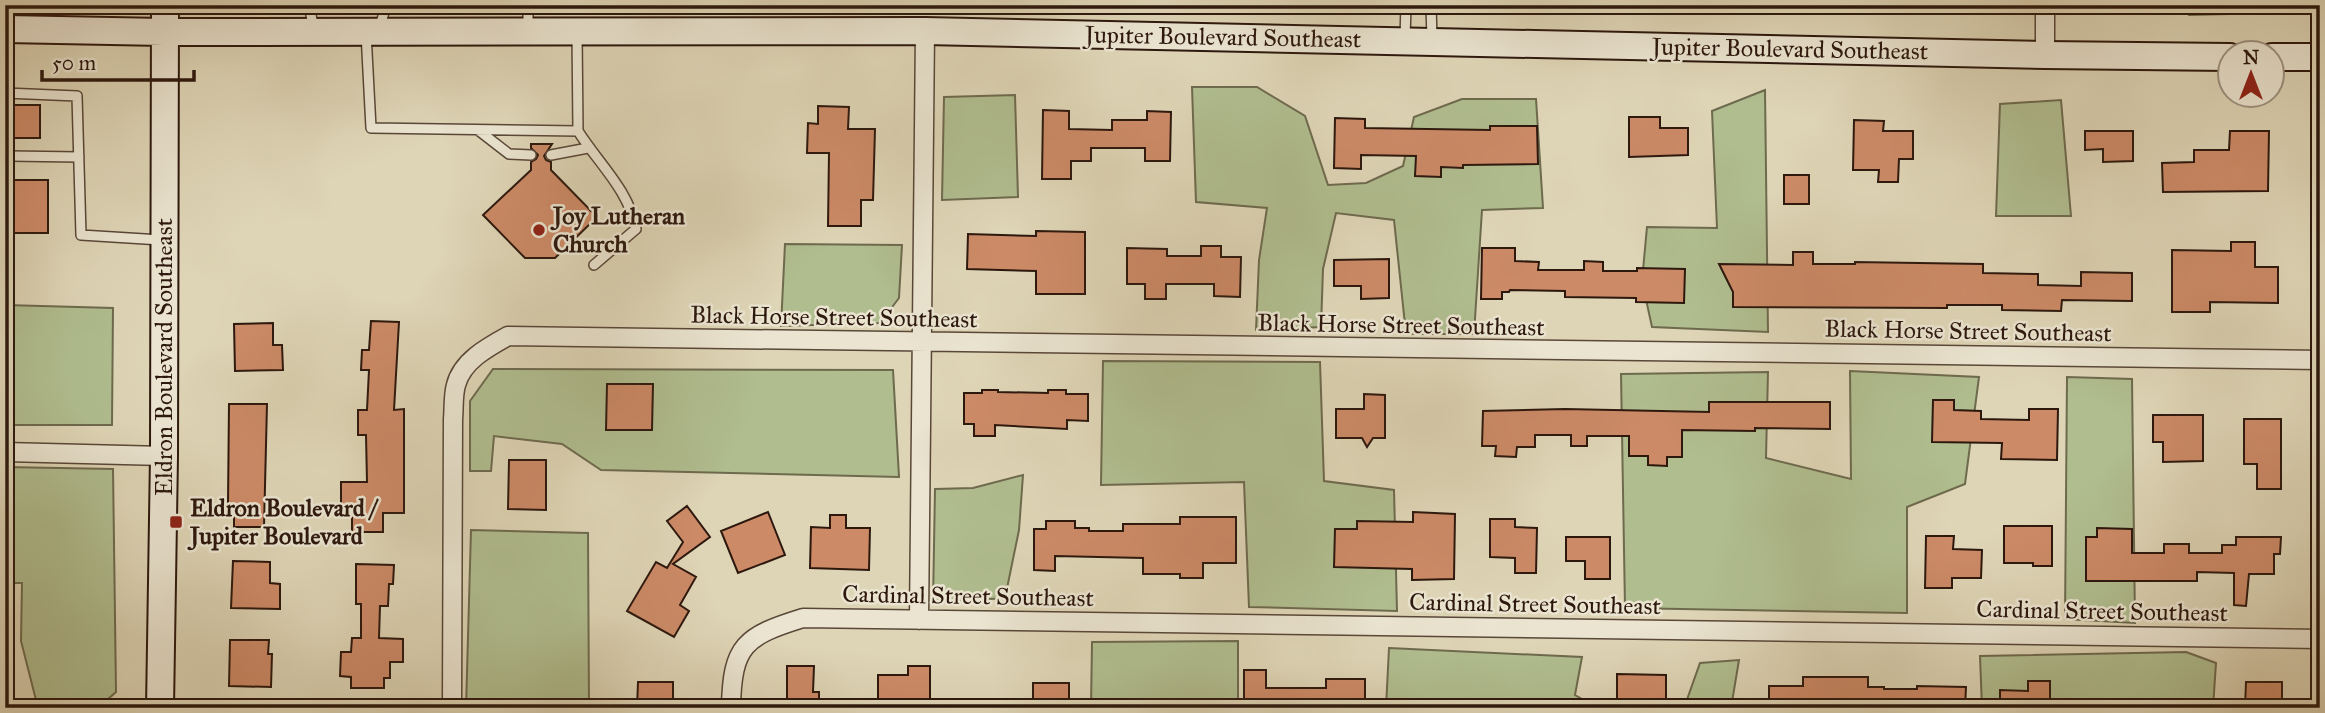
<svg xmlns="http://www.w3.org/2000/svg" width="2325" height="713" font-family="'IM FELL Great Primer',serif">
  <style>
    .green { fill: #b0bd8f; stroke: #6e6a4e; stroke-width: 2 }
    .building { fill: #cc8a67; stroke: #2d180e; stroke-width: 2 }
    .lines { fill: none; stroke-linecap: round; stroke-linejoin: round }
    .lane-casing { stroke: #594738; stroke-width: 12 }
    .street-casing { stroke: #594738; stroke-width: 21 }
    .secondary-casing { stroke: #2d180e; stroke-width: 30 }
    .lane { stroke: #eae4d0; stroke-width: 9 }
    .street { stroke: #eae4d0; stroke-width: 18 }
    .secondary { stroke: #eae4d0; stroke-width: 26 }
    .poi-dot { fill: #8f2418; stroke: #eae4d0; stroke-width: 2.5 }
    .labels { text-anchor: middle; stroke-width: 5; stroke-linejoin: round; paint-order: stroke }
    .street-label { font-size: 24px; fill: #2d180e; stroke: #eae4d0 }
    .poi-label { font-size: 24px; font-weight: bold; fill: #2d180e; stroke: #eae4d0; text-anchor: start }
  </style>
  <rect width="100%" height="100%" fill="#ded5b6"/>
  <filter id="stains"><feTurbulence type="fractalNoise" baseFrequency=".00286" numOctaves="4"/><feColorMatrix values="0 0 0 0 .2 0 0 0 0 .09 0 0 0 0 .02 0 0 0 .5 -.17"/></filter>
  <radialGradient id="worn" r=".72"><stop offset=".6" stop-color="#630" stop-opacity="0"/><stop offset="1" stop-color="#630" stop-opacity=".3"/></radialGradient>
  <path class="green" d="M1698,5H2020V9Z
    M2189,5H2275L2272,13L2189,15Z
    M1192,87H1257L1305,116L1328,185L1366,183L1403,166L1414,117L1462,99H1536L1543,208L1482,210L1474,334H1406L1394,220L1336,213L1323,269L1321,327L1256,330L1259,260L1267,208L1196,202Z
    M1765,90L1768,332L1652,327L1642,281L1647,227L1717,228L1712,111Z
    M1015,95L1018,197L942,200L944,97Z
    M2061,100L2071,216H1996L2000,104Z
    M785,244L902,245L899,298L880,323L781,326Z
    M5,305L113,308L112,425H5Z
    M1103,361L1320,362L1324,481L1394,490L1397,611L1249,607L1244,482L1101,485Z
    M493,369L893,370L899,477L601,470L562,444L494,436L491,471H470V401Z
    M1850,371L1979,377L1965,484L1907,507V613L1625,608L1621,374L1768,372L1766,458L1851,479Z
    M2067,377L2132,379L2135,623L2065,619Z
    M5,467L113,469L116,692L99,707L38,708L21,641L22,583H5Z
    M1023,475L1019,530L1005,598L933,603L935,489L973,488Z
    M471,530L588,533L589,708H466Z
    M1238,641V708H1091L1092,642Z
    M1389,648L1582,657L1575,695L1598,708H1386Z
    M2186,652L2216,663L2213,708H1982L1980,656Z
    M1739,660L1731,708H1684L1700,663Z"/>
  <path class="building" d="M5,105H40V138H5Z
    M818,106L849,107L848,129H875L873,200H861V226H828L829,153H807L808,123L818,124Z
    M1043,110L1069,111V129L1112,130V120H1147V111L1171,112L1170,161H1145V148H1091V161H1071V179H1042Z
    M1629,117H1660V128H1688V155L1629,157Z
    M1335,118L1365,119V128L1490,130V126H1537L1538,164L1463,165V168L1441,167V177L1415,176L1416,156L1361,155V169L1334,168Z
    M1854,120L1884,121L1883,131H1913V159H1899L1898,182H1878L1879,170H1853Z
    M2085,131H2133V161L2103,162V149L2085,150Z
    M2230,131H2269L2268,191L2163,192L2162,163L2194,162V150H2229Z
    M531,144H552L544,156L546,160L551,162V170L597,217L555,258H525L483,215L531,170V162L536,159L538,155L531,148Z
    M1784,175H1809V204H1784Z
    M5,180H48V233H5Z
    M1036,231L1085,232V294H1036V271L967,269L968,234L1036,236Z
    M2231,242H2255V267H2278V303L2210,302V312H2172V250L2231,251Z
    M1201,246H1221V257H1241L1240,297L1214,296V284H1166V299H1145V284H1127V248L1167,249V256H1201Z
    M1482,248H1515V261L1539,262L1538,270H1584V261L1603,262V271H1637V268L1685,269L1684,303L1636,302V298L1565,297V291L1510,290L1509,292H1502V299H1481Z
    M1793,252H1813V264H1855V262L1983,264V273L2038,274V285L2081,286V272L2132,273V301L2062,300L2061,311L2002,310V305H1947V308L1733,307V292L1719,264L1793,265Z
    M1389,259V298L1361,299V286H1334V260Z
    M371,321L399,322L394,410L404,409V513H383V532H352V513H341V482H367L366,435H358V410H367L369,370H361L362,350H369Z
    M273,323V345H282L283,370L235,371L234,324Z
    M607,384H653L652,430H606Z
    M982,390H998V392L1048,393V390H1066V394H1088V421L1067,420V429L995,425V436H974V424H964V393H982Z
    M1364,394L1385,395V438H1373L1367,447L1362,438H1336V409H1364Z
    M1933,400H1954V410L1981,411V419L2029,420V409H2058L2057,460L2001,459L2002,443L1932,442Z
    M1709,402H1830V429L1755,428V431L1682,430V457H1667V466L1648,465V456H1629V436H1587V446H1571V435H1535V447H1517L1516,457L1495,456L1496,446H1482L1483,411L1565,409L1709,412Z
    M229,404H267L264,527H234V504H228Z
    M2153,415H2203V461L2163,462V442H2153Z
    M2244,419H2281V489H2257V464H2244Z
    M509,460H546V510L508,509Z
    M687,506L710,537L673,564L696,577L680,605L689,611L674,637L627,611L656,562L667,568L683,542L667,521Z
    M768,512L785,555L738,573L721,531Z
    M1413,512L1455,514L1454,579L1412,580V569L1334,567L1335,529H1357V521L1413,522Z
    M830,515H846V528H870L869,570L810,568L811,527L830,528Z
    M1180,517H1236V563H1203V578H1180V574H1143V558L1055,556V571L1034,570V529H1046V521H1075V528H1089V531H1123V524H1180Z
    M1490,519H1515V527L1537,528L1536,573H1515V558L1490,557Z
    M2004,526H2052V566H2033V563H2004Z
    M2097,528L2132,529V553H2164V544H2189V553H2222V545H2236V537H2281L2280,554H2274V574H2249L2246,606L2234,605V573L2197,572V581H2086V537H2097Z
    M1926,536H1954L1953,549L1982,550L1981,578H1952V588H1925Z
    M1566,537H1610V579H1585V561H1566Z
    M233,561L270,562V583L280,584V609L231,608Z
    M356,564L394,565L393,584H389L388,606H380L379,638L403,639V662H390V678H384V688H351V677L340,676L341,652H351L352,638H361V604H356Z
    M230,640H269L268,654H272L271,687L229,686Z
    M787,666H814L813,692H819V707L787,708Z
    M908,666H930V708H912V699H878V675H908Z
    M1244,670H1266V688H1326V679H1365V708H1244Z
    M1617,674L1666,675V701L1617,700Z
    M1803,677H1868V687H1884V689H1917V686L1966,687L1965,708H1769V686H1803Z
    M2028,681H2050V708H2000V690L2028,691Z
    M638,682H673V708H637Z
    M2246,682H2282V704H2278V708H2245Z
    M1033,683H1069V708H1033Z"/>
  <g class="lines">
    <g class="lane-casing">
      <path id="lane" d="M309,5L314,30
        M1431,5L1432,40
        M380,27L386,5
        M528,30V5
        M366,33L371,128L578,131L577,33
        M1405,38L1406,5
        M5,93L77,96L81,235L161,240
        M478,130L509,154L531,155
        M578,131C598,163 629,190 636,229L594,265
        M551,155L588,148
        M9,156L79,157"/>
    </g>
    <g class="street-casing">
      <path id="street" d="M2045,5V55
        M5,452L164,456
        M919,620L925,31
        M452,708L453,419C454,408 453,395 456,385C462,361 488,347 508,336L2320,360
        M731,708C732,645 745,636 803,618L2320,639"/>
    </g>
    <g class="secondary-casing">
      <path id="secondary" d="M5,29L164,32L925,31L2045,55L2230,57
        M2272,57H2320
        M160,708L164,456L165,5"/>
    </g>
    <use href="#lane" class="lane"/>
    <use href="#street" class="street"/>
    <use href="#secondary" class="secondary"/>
  </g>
  <g class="poi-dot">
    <circle cx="539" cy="230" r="7"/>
    <rect x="169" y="515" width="14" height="14" rx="3.5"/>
  </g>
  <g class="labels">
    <g class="street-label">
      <text transform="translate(1223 37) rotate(1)" y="8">Jupiter Boulevard Southeast</text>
      <text transform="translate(1790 49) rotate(1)" y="8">Jupiter Boulevard Southeast</text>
      <text transform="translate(834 317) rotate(1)" y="8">Black Horse Street Southeast</text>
      <text transform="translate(1401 325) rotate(1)" y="8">Black Horse Street Southeast</text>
      <text transform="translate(1968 331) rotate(1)" y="8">Black Horse Street Southeast</text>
      <text transform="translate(164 357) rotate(-90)" y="8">Eldron Boulevard Southeast</text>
      <text transform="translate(968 596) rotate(1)" y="8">Cardinal Street Southeast</text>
      <text transform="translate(1535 604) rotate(1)" y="8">Cardinal Street Southeast</text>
      <text transform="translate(2102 611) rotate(1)" y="8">Cardinal Street Southeast</text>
    </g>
    <g class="poi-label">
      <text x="553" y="224">Joy Lutheran<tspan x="553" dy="28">Church</tspan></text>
      <text x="190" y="516">Eldron Boulevard /<tspan x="190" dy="28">Jupiter Boulevard</tspan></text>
    </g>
  </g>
  <rect width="2325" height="713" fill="none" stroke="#ded5b6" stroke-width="28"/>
  <rect x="7" y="7" width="2311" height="699" fill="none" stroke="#2d180e" stroke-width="3.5"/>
  <rect x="14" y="14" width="2297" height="685" fill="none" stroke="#2d180e" stroke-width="2"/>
  <g transform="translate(2251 74)"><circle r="33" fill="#eae4d0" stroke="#9e9282" stroke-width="2"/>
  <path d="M0-5L12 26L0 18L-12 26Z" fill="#8f2418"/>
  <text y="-10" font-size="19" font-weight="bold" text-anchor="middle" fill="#2d180e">N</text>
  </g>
  <path d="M42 70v10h152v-10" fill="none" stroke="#2d180e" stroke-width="3.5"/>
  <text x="52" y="70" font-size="21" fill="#2d180e" stroke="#eae4d0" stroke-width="5" paint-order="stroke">50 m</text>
  <rect width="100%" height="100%" filter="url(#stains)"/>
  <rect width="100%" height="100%" fill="url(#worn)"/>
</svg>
